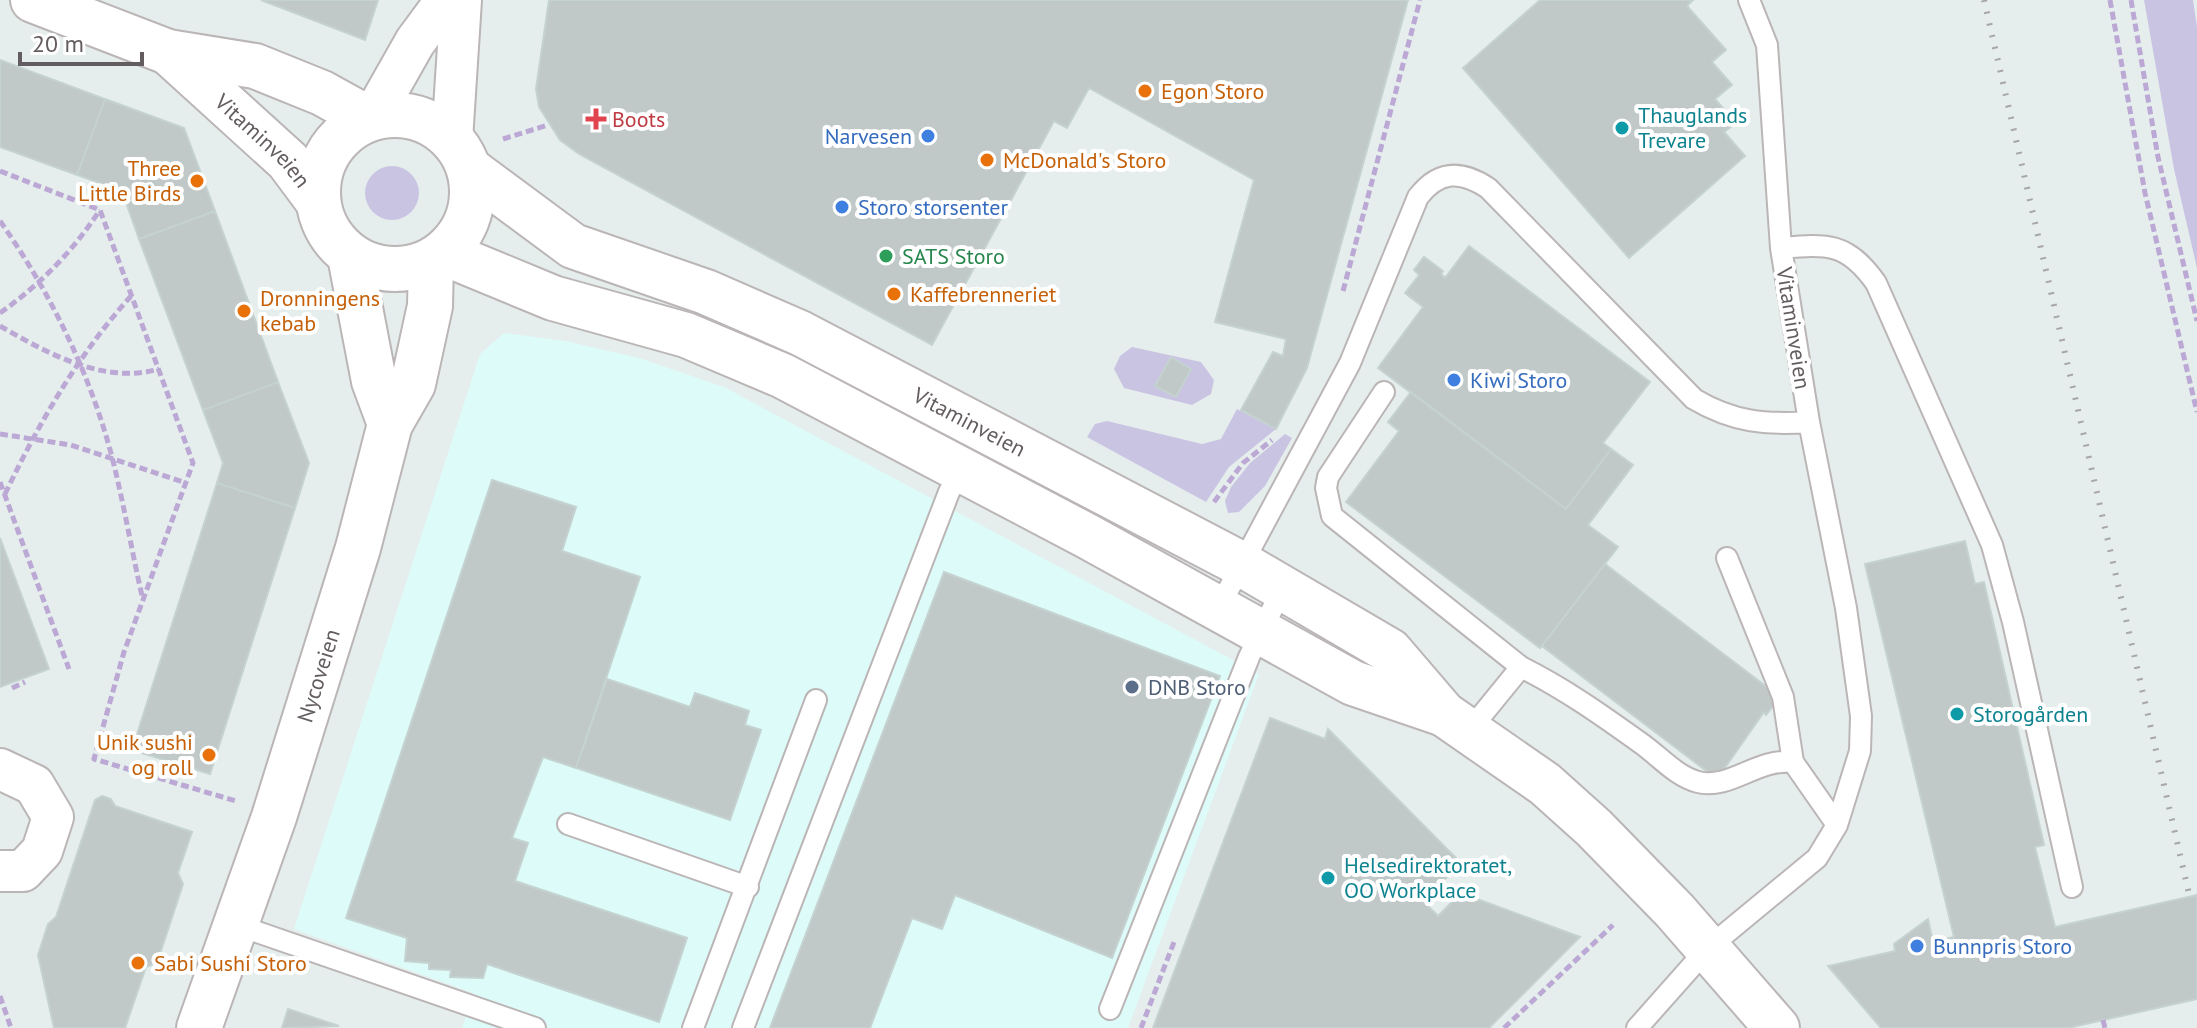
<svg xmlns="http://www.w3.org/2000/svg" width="2197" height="1028" font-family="'PT Sans',sans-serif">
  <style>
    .commercial { fill: #ddfbf9 }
    .green { fill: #cac4e3 }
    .building { fill: #c1c9c8; stroke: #c4d2d0; stroke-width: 2 }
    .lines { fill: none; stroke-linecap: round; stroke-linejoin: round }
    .service-casing { stroke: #bbb5b6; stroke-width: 24 }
    .minor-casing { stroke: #bbb5b6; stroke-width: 44 }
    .tertiary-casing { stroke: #bbb5b6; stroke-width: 48 }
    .path { stroke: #bca8d4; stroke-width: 5; stroke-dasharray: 8 4; stroke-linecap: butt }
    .service { stroke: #fff; stroke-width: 20 }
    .minor { stroke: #fff; stroke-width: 40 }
    .tertiary { stroke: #fff; stroke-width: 44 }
    .rail { stroke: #a9a6a7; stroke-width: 6; stroke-dasharray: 2 10; stroke-linecap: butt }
    .food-dot { fill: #e8710a; stroke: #fff; stroke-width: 3 }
    .health-dot { fill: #e0444e; stroke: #fff; stroke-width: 3 }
    .culture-dot { fill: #0f9aa8; stroke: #fff; stroke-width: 3 }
    .shop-dot { fill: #3f7fe0; stroke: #fff; stroke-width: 3 }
    .leisure-dot { fill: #2e9e5b; stroke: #fff; stroke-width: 3 }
    .service-dot { fill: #5c6f8a; stroke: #fff; stroke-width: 3 }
    .labels { text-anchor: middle; stroke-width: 8; stroke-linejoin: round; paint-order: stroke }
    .food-label { font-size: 22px; fill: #c56008; stroke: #fff; text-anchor: start }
    .culture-label { font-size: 22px; fill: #0d838f; stroke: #fff; text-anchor: start }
    .health-label { font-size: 22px; fill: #be3a42; stroke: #fff; text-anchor: start }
    .shop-label { font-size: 22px; fill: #366cbe; stroke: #fff; text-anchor: start }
    .street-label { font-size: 22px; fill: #645d5f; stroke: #fff }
    .leisure-label { font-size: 22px; fill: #27864d; stroke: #fff; text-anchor: start }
    .service-label { font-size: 22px; fill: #4e5e75; stroke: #fff; text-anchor: start }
  </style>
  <rect width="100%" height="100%" fill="#e5eeed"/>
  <path class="commercial" d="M504,333L565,341L639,358L724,387L1259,674L1128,1028H462L473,993L294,929L480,354Z"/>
  <path class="green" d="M2144,0H2193L2197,27V268L2174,169Z
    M365 193a27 27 0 1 1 54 0a27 27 0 1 1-54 0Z
    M1132,347L1201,362L1214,380L1211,394L1192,405L1124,388L1114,369L1120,356Z
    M1237,409L1276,429L1229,467L1206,502L1087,437L1095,424L1107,421L1202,444L1221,439Z
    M1285,434L1292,438L1265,486L1239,512L1228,513L1225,501L1231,487L1250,463Z"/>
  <path class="building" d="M261,0H378L365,40Z
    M549,0H1408L1307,368L1276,429L1241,410L1273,352L1283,356L1286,339L1215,322L1254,180L1089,88L1067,128L1054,121L932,345L579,154L560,140L539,107L536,89Z
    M1540,0H1693L1687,6L1726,50L1712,62L1732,85L1715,99L1736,123L1724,132L1745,156L1629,258L1463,68Z
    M0,60L105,99L77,175L0,147Z
    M105,99L184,128L215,211L139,239L122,191L77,175Z
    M215,211L278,382L203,410L139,239Z
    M1469,246L1650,382L1603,443L1611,449L1566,509L1378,368L1423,307L1405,293L1419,275L1414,270L1424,257L1443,271L1441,274L1445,278Z
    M1171,357L1191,369L1176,397L1155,386Z
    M278,382L309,463L295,508L217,483L223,463L203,410Z
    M1411,392L1566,509L1611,449L1633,465L1588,525L1618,547L1540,648L1346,502L1399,431L1388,422Z
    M492,480L576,507L562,551L640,577L576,768L543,757L512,838L528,843L515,881L687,938L659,1022L487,964L483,978L450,977L451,970L429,969V963L405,961L407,938L346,918Z
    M217,483L295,508L210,774L132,750Z
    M0,538L49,669L0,687Z
    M1965,541L1975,584L1984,582L2044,845L2035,847L2055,927L2197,895V999L2068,1028H1881L1828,966L1895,951L1894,944L1928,919L1933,942L1954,937L1865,564Z
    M1605,564L1780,697L1766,715L1764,712L1717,779L1542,646Z
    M944,572L1220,676L1112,958L955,895L942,929L912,918L870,1028H770Z
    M607,679L690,707L695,693L749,711L745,725L761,730L730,820L576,768Z
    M1270,718L1325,739L1328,729L1461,863L1423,901L1438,916L1461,893L1580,937L1489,1028H1153Z
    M102,796L111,799L115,806L192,832L178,873L183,884L157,963L146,967L125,1028H54L38,955L48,924L56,917L95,800Z
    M288,1009L339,1026L282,1028Z"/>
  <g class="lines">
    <g class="service-casing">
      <path id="service" d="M1781,248C1827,244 1847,242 1876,283L1992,545L2013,622L2072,887
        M1384,392L1328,477L1326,488L1332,516L1521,667
        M1727,558L1783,697L1793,762L1837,825
        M1218,609L1350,363L1418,197C1439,170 1461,170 1488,188L1694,399C1733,422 1765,425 1809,422
        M1468,732L1521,667C1565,689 1603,716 1642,744C1660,757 1676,776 1698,782C1730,790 1757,758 1793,762
        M568,824L748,887
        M237,925L535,1028
        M1110,1009L1249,657L1283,587
        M693,1028L816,700
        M743,1028L949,492L961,470
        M1637,1028L1708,948L1817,858L1837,825L1860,751L1861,716L1846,608L1809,422L1781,248L1767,45L1749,0"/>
    </g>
    <g class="minor-casing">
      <path id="minor" d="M372,118L415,42L446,0
        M452,140L461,0
        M0,769L34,785L53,817L42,851L23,871H0"/>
    </g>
    <g class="tertiary-casing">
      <g id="tertiary">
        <path d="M33,0L168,52L255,66L322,93L369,119"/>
        <path id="s1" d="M168,52L288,161L317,200"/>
        <circle cx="395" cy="192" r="77"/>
        <path id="s2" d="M469,169L573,246L706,292L800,333L1243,565L1390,651L1444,714L1545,784L1594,828L1675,911L1777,1028"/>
        <path d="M444,253L553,298L686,335L783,376L1087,536L1353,683L1444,714"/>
        <path d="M350,256L374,381L390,424"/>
        <path id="s3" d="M199,1028L274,817L358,548L390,424L413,384L430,306L431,261"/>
      </g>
    </g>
    <path class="path" d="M2110,0L2145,193L2197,412
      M2131,0L2158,157L2197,321
      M503,139L548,125
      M0,171L100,210L193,463L124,652L94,759L236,801
      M0,221C50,292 90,373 112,457C124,504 132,553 143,600
      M1343,291L1420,0
      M0,313C41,284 72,252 100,210
      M0,326C47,353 104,385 159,369
      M0,434L71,445L186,483
      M0,482L69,669
      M5,494C39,423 78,355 131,296
      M1214,502L1243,463L1272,440
      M12,688L25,682
      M0,996L11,1028
      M2103,1020L2105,1028
      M1141,1028L1174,942
      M1504,1028L1613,925"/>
    <use href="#service" class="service"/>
    <use href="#minor" class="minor"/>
    <use href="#tertiary" class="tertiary"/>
    <path class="rail" d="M1984,0L2189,894"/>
  </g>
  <g class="food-dot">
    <circle cx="1145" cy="91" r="8"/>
    <circle cx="987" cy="160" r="8"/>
    <circle cx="197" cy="181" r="8"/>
    <circle cx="894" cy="294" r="8"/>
    <circle cx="244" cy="311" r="8"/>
    <circle cx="209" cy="755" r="8"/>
    <circle cx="138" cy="963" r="8"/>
  </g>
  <path class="health-dot" d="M592 107h8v8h8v8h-8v8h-8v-8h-8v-8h8z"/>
  <g class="culture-dot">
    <circle cx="1622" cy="128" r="8"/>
    <circle cx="1957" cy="714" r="8"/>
    <circle cx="1328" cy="878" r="8"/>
  </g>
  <g class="shop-dot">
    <circle cx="928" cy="136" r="8"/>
    <circle cx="842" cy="207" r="8"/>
    <circle cx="1454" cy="380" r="8"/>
    <circle cx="1917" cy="946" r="8"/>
  </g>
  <circle class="leisure-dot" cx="886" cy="256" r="8"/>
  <circle class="service-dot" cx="1132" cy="687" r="8"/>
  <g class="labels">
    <g class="food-label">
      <text x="1161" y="99">Egon Storo</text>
      <text x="1003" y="168">McDonald's Storo</text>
      <text x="181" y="176" text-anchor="end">Three<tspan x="181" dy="25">Little Birds</tspan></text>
      <text x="910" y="302">Kaffebrenneriet</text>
      <text x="260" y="306">Dronningens<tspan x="260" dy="25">kebab</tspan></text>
      <text x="193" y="750" text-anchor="end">Unik sushi<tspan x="193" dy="25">og roll</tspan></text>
      <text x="154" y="971">Sabi Sushi Storo</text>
    </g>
    <g class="culture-label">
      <text x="1638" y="123">Thauglands<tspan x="1638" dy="25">Trevare</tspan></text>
      <text x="1973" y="722">Storogården</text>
      <text x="1344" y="873">Helsedirektoratet,<tspan x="1344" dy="25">OO Workplace</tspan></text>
    </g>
    <g class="health-label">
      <text x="612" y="127">Boots</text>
    </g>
    <g class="shop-label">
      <text x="912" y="144" text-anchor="end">Narvesen</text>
      <text x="858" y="215">Storo storsenter</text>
      <text x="1470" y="388">Kiwi Storo</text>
      <text x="1933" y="954">Bunnpris Storo</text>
    </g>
    <g class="street-label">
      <text dy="8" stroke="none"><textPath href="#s1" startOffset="130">Vitaminveien</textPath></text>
      <text transform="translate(1794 328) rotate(81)" y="8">Vitaminveien</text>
      <text dy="8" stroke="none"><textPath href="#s2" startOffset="564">Vitaminveien</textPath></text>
      <text dy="8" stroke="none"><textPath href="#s3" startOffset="372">Nycoveien</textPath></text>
    </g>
    <g class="leisure-label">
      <text x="902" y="264">SATS Storo</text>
    </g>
    <g class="service-label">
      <text x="1148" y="695">DNB Storo</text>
    </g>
  </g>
  <path d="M20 52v12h122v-12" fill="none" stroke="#645d5f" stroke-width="4"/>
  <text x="32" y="52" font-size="24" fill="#645d5f" stroke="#ffffff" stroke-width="6" paint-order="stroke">20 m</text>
</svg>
